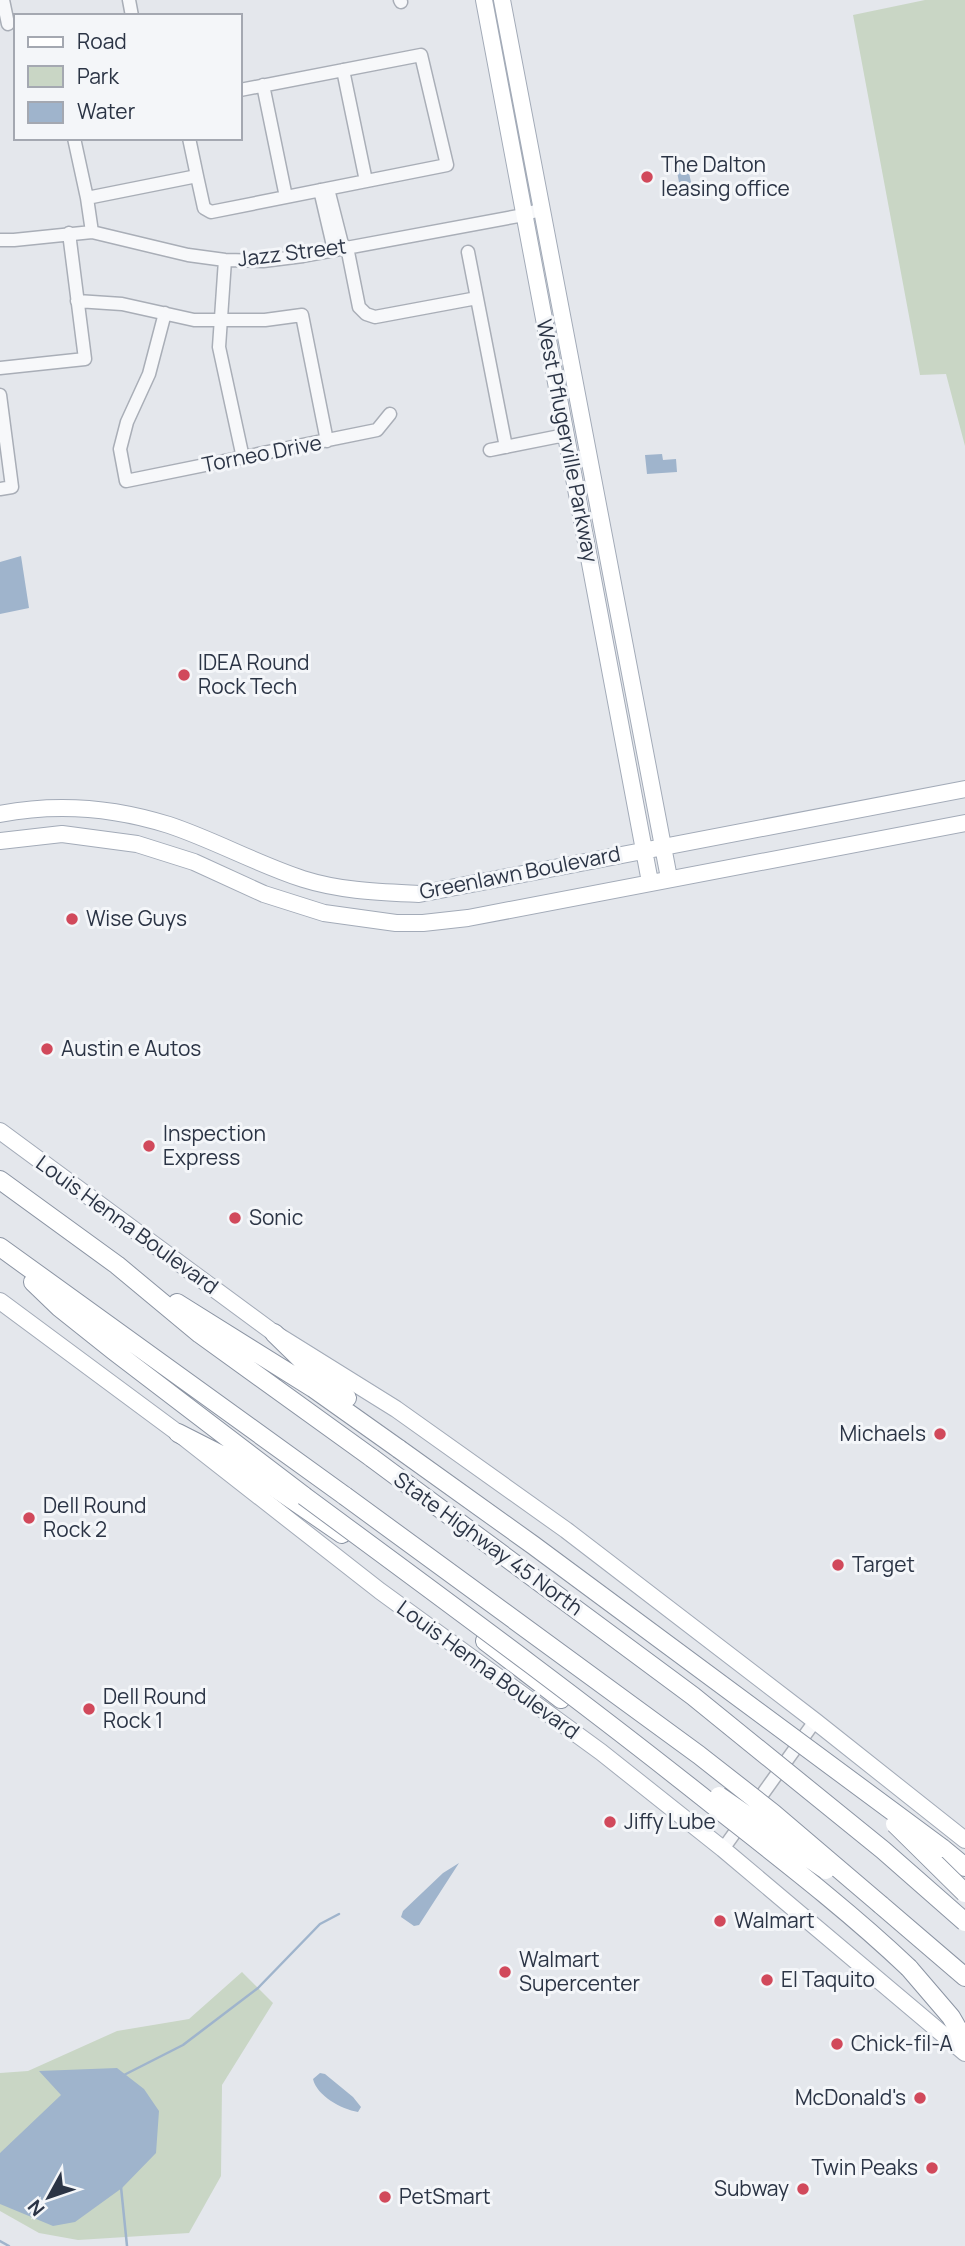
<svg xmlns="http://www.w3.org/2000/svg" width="965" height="2246" font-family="Manrope,sans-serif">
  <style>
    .green { fill: #c9d6c5 }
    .water { fill: #9fb4cc }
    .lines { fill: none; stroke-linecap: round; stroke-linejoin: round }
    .stream { stroke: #9fb4cc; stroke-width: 2.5 }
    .minor-casing { stroke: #a9aeb7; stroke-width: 15 }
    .major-casing { stroke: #a3abb8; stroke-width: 18 }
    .highway-casing { stroke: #8b94a3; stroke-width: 20 }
    .minor { stroke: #f7f8fa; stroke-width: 12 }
    .major { stroke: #fff; stroke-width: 16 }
    .highway { stroke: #fff; stroke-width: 18 }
    .highway-bridge-casing { stroke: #8b94a3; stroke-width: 20; stroke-linecap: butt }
    .highway-bridge { stroke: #fff; stroke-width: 18 }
    .poi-dot { fill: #d1495b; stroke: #f4f6f9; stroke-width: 2.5 }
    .labels { text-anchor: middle; stroke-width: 6; stroke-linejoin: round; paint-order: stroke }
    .poi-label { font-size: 21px; fill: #2b3445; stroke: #f4f6f9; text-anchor: start }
    .street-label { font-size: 21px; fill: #2b3445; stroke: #f4f6f9 }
  </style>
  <rect width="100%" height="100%" fill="#e4e7ec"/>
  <path class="green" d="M925,0H965V446L946,374L920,375L853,15Z
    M242,1972L273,2003L222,2085L221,2176L189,2233L78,2240L39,2233L0,2211V2073L28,2071L117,2031L189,2019Z"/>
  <path class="water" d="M686,159L694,196L682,198L675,161Z
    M662,454L663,460L676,459L677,472L647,474L645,455Z
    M21,556L29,608L0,614V562Z
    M459,1863L419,1925L414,1926L401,1917L403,1911L443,1873Z
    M117,2068L144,2089L159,2111L156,2153L122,2188L75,2222L53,2226L0,2204V2153L61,2095L39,2071Z
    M320,2073L325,2074L353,2097L361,2107L358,2112C341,2109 317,2096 313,2079Z"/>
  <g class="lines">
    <path class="stream" d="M122,2076L183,2045L258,1988L320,1924L339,1914
      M121,2187L127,2246
      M0,2241L9,2246"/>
    <g class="minor-casing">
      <path id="minor" d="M3,0L8,24
        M129,0L132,16
        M400,0L401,2
        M343,70L366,181
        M263,85L286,197
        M74,138L87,198L197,176L204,208L211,212L447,165L421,55L240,90
        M189,138L197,176
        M328,189L343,248
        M320,190L334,250
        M87,198L92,232
        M0,240H14L92,232L188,255L225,260L263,261L303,256L524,215L541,209
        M347,247L359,307L366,314L375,317L477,298
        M468,252L506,447
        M225,260L219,347L243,458
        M77,301L122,304L194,320H265L302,315L327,441
        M165,313L149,374L127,422L120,449L126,481L377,430L390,414
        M0,368L85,359L69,233
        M0,395L12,487L0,489
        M490,450L565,435
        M754,1806L815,1721
        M723,1849L743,1821"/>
    </g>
    <g class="major-casing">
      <path id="major" d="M484,0L650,882
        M502,0L669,878
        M0,814C56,803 115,808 169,825C214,840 257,864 303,879C341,891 379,892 419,894L965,789
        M0,841L62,834L137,844L194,862L264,894L324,913L396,923H423L468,918L965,823
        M0,1131L274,1333L396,1409L566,1530L815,1721L965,1840
        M0,1301L178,1433L380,1591L601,1752L723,1849L965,2053"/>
    </g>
    <g class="highway-casing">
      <path id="highway" d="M0,1180L117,1265L200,1334L372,1458
        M0,1247L345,1496
        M33,1282L60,1308L114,1351L304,1496
        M177,1303L313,1388L399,1449
        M274,1333L317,1375L347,1398
        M178,1433L243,1466L342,1534
        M485,1641L561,1699
        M942,1848L965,1867
        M881,1905L965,1977
        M909,1968L951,2017L965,2041"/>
    </g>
    <use href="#minor" class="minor"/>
    <use href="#major" class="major"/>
    <use href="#highway" class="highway"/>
    <g class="highway-bridge-casing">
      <path id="highway-bridge" d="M399,1449L533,1545L942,1848
        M372,1458L693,1696L883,1850L965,1922
        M304,1496C442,1598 580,1699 714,1806C780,1858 848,1910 909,1968
        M345,1496L699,1755L773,1813L881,1905
        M719,1796L826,1870
        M895,1824L965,1893"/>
    </g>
    <use href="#highway-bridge" class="highway-bridge"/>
  </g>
  <g class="poi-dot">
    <circle cx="647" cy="177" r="7"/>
    <circle cx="184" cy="675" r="7"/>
    <circle cx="72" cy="919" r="7"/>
    <circle cx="47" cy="1049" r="7"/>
    <circle cx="149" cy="1146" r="7"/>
    <circle cx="235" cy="1218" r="7"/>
    <circle cx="940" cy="1434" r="7"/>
    <circle cx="29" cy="1518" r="7"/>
    <circle cx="838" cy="1565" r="7"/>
    <circle cx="89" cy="1709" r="7"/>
    <circle cx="610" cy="1822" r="7"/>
    <circle cx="720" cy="1921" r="7"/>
    <circle cx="505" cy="1972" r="7"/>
    <circle cx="767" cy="1980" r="7"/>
    <circle cx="837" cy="2044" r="7"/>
    <circle cx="920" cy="2098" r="7"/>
    <circle cx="932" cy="2168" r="7"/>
    <circle cx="803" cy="2189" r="7"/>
    <circle cx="385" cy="2197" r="7"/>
  </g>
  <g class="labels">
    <g class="poi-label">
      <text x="661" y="172">The Dalton<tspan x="661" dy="24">leasing office</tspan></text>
      <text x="198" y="670">IDEA Round<tspan x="198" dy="24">Rock Tech</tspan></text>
      <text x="86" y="926">Wise Guys</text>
      <text x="61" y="1056">Austin e Autos</text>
      <text x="163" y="1141">Inspection<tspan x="163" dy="24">Express</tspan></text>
      <text x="249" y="1225">Sonic</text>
      <text x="926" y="1441" text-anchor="end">Michaels</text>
      <text x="43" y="1513">Dell Round<tspan x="43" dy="24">Rock 2</tspan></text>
      <text x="852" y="1572">Target</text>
      <text x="103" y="1704">Dell Round<tspan x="103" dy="24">Rock 1</tspan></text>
      <text x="624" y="1829">Jiffy Lube</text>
      <text x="734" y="1928">Walmart</text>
      <text x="519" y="1967">Walmart<tspan x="519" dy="24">Supercenter</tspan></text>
      <text x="781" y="1987">El Taquito</text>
      <text x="851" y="2051">Chick-fil-A</text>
      <text x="906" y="2105" text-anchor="end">McDonald's</text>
      <text x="918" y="2175" text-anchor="end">Twin Peaks</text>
      <text x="789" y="2196" text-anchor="end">Subway</text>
      <text x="399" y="2204">PetSmart</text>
    </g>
    <g class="street-label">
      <text transform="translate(292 253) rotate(-7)" y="7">Jazz Street</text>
      <text transform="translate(567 441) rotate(79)" y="7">West Pflugerville Parkway</text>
      <text transform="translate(262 454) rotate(-11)" y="7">Torneo Drive</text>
      <text transform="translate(520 873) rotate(-11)" y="7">Greenlawn Boulevard</text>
      <text transform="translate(127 1225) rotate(36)" y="7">Louis Henna Boulevard</text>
      <text transform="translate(488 1544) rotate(36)" y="7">State Highway 45 North</text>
      <text transform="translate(488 1670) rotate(36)" y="7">Louis Henna Boulevard</text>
    </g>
  </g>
  <rect x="14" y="14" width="228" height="126" fill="#f4f6f9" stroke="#a4a8b1" stroke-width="2"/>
  <rect x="28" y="37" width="35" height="10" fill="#ffffff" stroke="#a4a8b1" stroke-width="2"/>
  <text x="77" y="49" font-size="21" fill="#2b3445">Road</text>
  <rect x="28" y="66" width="35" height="21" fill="#c9d6c5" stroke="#a4a8b1" stroke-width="2"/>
  <text x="77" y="84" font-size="21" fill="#2b3445">Park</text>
  <rect x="28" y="102" width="35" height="21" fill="#9fb4cc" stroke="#a4a8b1" stroke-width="2"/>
  <text x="77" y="119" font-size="21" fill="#2b3445">Water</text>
  <g transform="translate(49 2197) rotate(230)" stroke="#f4f6f9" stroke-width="5" paint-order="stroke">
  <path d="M0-5L12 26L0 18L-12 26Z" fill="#2b3445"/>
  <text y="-10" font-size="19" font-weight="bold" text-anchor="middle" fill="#2b3445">N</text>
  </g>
</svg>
